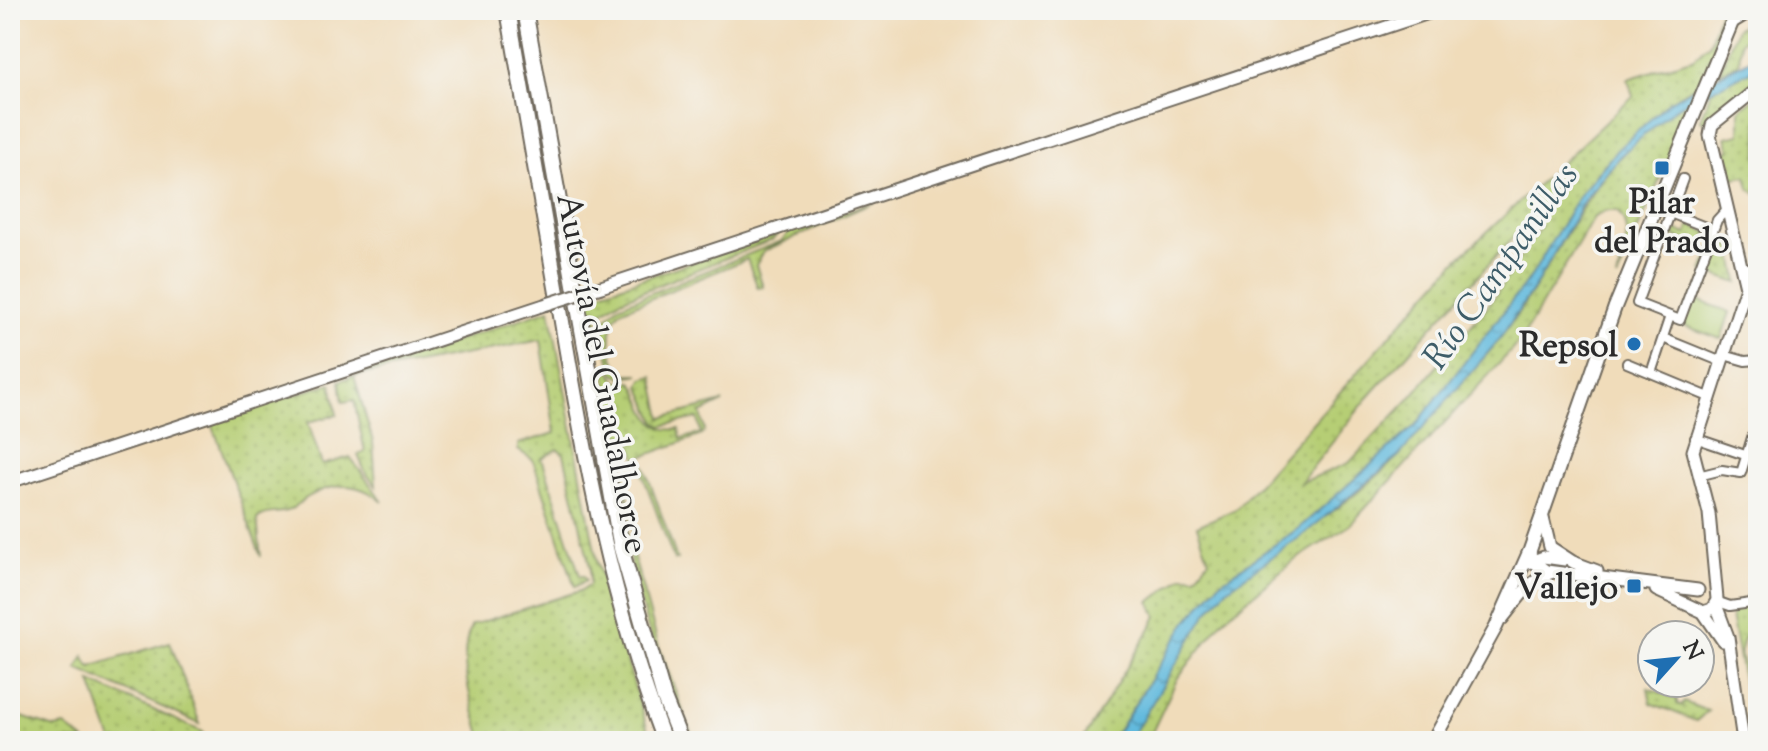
<svg xmlns="http://www.w3.org/2000/svg" width="1768" height="751" font-family="'Sorts Mill Goudy',serif">
  <style>
    .grass { fill: url(#grass-dots); stroke: #707c50; stroke-width: 2; fill-rule: evenodd }
    .garden { fill: #b6ce74; stroke: #707c50; stroke-width: 2 }
    .water { fill: url(#water-ripples); stroke: #467284; stroke-width: 2 }
    .lines { fill: none; stroke-linecap: round; stroke-linejoin: round }
    .street-casing { stroke: #70695d; stroke-width: 12 }
    .secondary-casing { stroke: #70695d; stroke-width: 15 }
    .primary-casing { stroke: #70695d; stroke-width: 16 }
    .highway-casing { stroke: #70695d; stroke-width: 18 }
    .street { stroke: #fff; stroke-width: 8 }
    .secondary { stroke: #fff; stroke-width: 11 }
    .primary { stroke: #fff; stroke-width: 12 }
    .highway { stroke: #fff; stroke-width: 14 }
    .secondary-bridge-casing { stroke: #70695d; stroke-width: 15; stroke-linecap: butt }
    .secondary-bridge { stroke: #fff; stroke-width: 11 }
    .poi-dot { fill: #1f6fb2; stroke: #f6f6f2; stroke-width: 3 }
    .labels { text-anchor: middle; stroke-width: 7; stroke-linejoin: round; paint-order: stroke }
    .poi-label { font-size: 34px; font-weight: bold; fill: #2b2b2b; stroke: #f6f6f2; text-anchor: end }
    .street-label { font-size: 34px; fill: #2b2b2b; stroke: #f6f6f2 }
    .water-label { font-size: 36px; font-style: italic; fill: #3e5d69; stroke: #f6f6f2 }
  </style>
  <defs>
    <pattern id="grass-dots" width="8" height="8" patternUnits="userSpaceOnUse" patternTransform="scale(2)"><rect width="8" height="8" fill="#b6ce74"/><path d="M2 2h.1M6 6h.1" fill="none" stroke="#9db165" stroke-width="1.8" stroke-linecap="round"/></pattern>
    <pattern id="water-ripples" width="26" height="14" patternUnits="userSpaceOnUse" patternTransform="scale(2)"><rect width="26" height="14" fill="#60b9dd"/><path d="M2 4q2-2 4 0t4 0M15 11q2-2 4 0t4 0" fill="none" stroke="#4f97b3"/></pattern>
  </defs>
  <rect width="100%" height="100%" fill="#f6f6f2"/>
  <filter id="ink" filterUnits="userSpaceOnUse"><feTurbulence type="fractalNoise" baseFrequency=".0125" numOctaves="2"/><feDisplacementMap in="SourceGraphic" scale="16" xChannelSelector="R" yChannelSelector="G"/><feConvolveMatrix kernelMatrix="1 2 1 2 8 2 1 2 1" color-interpolation-filters="sRGB"/></filter>
  <filter id="wash" filterUnits="userSpaceOnUse"><feTurbulence type="fractalNoise" baseFrequency=".006" numOctaves="4" result="noise"/><feDisplacementMap in="SourceGraphic" scale="32" xChannelSelector="R" yChannelSelector="G"/><feGaussianBlur stdDeviation="1.8" result="paint"/><feColorMatrix in="noise" values="0 0 0 0 0 0 0 0 0 0 0 0 0 0 0 0 0 1.4 0 .05"/><feComposite in="paint" operator="in"/></filter>
  <g filter="url(#wash)">
    <rect width="100%" height="100%" fill="#f0dcba"/>
    <path class="grass" d="M1720,10H1726L1729,15L1701,82L1670,101L1617,150L1580,194L1532,275L1416,425L1299,528L1219,583L1186,623L1112,741H1082L1151,628L1157,616L1150,602L1183,576H1196L1209,560L1197,526L1236,509L1458,259L1633,96L1628,79L1694,58L1710,43ZM1541,226L1491,302L1409,400L1349,463L1300,483L1367,399L1515,235Z
      M1758,16V30L1741,41L1739,63L1719,73L1737,28Z
      M1758,67V82L1703,122L1700,119L1712,89Z
      M1758,96V195L1749,188L1746,176L1728,179L1721,153L1730,150L1726,137L1740,134V109Z
      M1695,97L1617,279C1622,257 1635,229 1617,211H1606L1594,217L1521,340L1349,526L1295,560L1223,620L1177,679L1148,741H1129C1152,703 1197,614 1228,588C1283,542 1350,507 1400,454C1417,437 1431,417 1447,399C1464,379 1483,360 1499,340C1566,253 1590,154 1695,97Z
      M874,202L764,251L756,265L763,287L758,288L747,259L620,311C606,326 608,361 624,374H640L623,377L614,373L605,344L603,322L618,306L782,241L791,229Z
      M1690,225L1708,232L1703,246L1667,234L1669,228L1687,234Z
      M778,234L772,240L618,301L597,316L602,401L629,540L659,647L694,741H687C628,601 608,447 580,299Z
      M1715,240L1732,246L1738,283L1703,271Z
      M550,309L597,562L651,741H483C473,707 455,659 472,625L580,591L590,584V567L564,454L558,449L542,458L580,576H584L586,580L575,587L533,460L518,450V444L555,433L541,340L354,376L373,442L376,486L365,472L358,455L365,452L354,400L343,402L340,381L353,376Z
      M605,364L617,382H632L636,387C646,409 650,434 679,429L681,439L701,433L698,418L662,426L656,422L640,386L643,379L653,376L662,418L723,402L701,413L705,430L702,435L641,457L677,559L674,560L629,437L621,435L619,443L635,537L611,427Z
      M331,383L337,415L308,422L322,465L350,457L383,502C360,482 335,481 308,497C301,501 294,509 287,511C275,514 267,511 257,519L261,557L211,421Z
      M1755,442L1758,445V490L1750,486L1757,469L1745,462Z
      M1758,606V628L1749,630C1727,656 1755,680 1758,702C1759,715 1758,728 1758,741H1754L1731,616V610Z
      M170,642L200,724L77,669L84,656L90,667Z
      M91,682L203,732L206,741H112Z
      M1648,688L1677,699V704L1682,706L1684,702L1708,711L1696,721L1651,703Z
      M10,713L55,728L65,726L85,741H10Z"/>
    <path class="garden" d="M1692,298L1730,312L1721,339L1682,325Z"/>
    <path class="water" d="M1758,55V67L1674,109L1620,156L1585,199L1539,280L1499,340L1399,456L1303,535L1226,590L1207,613L1129,741H1112L1186,623L1219,583L1299,528L1416,425L1532,275L1580,194L1617,150L1670,101Z"/>
  </g>
  <g filter="url(#ink)">
    <g class="lines">
      <g class="street-casing">
        <path id="street" d="M1732,24L1755,10
          M1670,213L1713,230
          M1743,269L1758,266
          M1746,284L1758,279
          M1670,316L1637,303L1683,179
          M1663,338L1722,362
          M1724,355L1745,361L1758,360
          M1627,363L1709,397
          M1651,373L1670,316L1680,320L1717,220L1728,208
          M1695,438L1745,455
          M1698,476L1722,470L1741,473L1758,418
          M1716,601L1730,606L1758,602"/>
      </g>
      <g class="secondary-casing">
        <path id="secondary" d="M601,287L1438,10
          M10,482L544,305
          M1543,518L1550,547L1573,562L1597,571
          M1530,550L1531,560L1546,571L1698,590
          M1528,563L1544,557L1565,560
          M1656,590L1703,612L1712,609L1716,602
          M1703,612L1723,641
          M1502,619C1518,600 1528,580 1553,572
          M1743,741L1728,637L1718,610L1709,513L1693,451L1746,287L1710,135L1712,125L1758,88"/>
      </g>
      <g class="primary-casing">
        <path id="primary" d="M1433,741L1496,627L1530,550L1615,307L1737,10"/>
      </g>
      <g class="highway-casing">
        <path id="highway" d="M508,10C526,112 543,214 561,316C585,461 612,603 664,741
          M525,10L621,548L664,698L681,741"/>
      </g>
      <use href="#street" class="street"/>
      <use href="#secondary" class="secondary"/>
      <use href="#primary" class="primary"/>
      <use href="#highway" class="highway"/>
      <g class="secondary-bridge-casing">
        <path id="secondary-bridge" d="M544,305L601,287"/>
      </g>
      <use href="#secondary-bridge" class="secondary-bridge"/>
    </g>
  </g>
  <g class="poi-dot">
    <rect x="1654" y="160" width="16" height="16" rx="4"/>
    <circle cx="1634" cy="344" r="8"/>
    <rect x="1626" y="578" width="16" height="16" rx="4"/>
  </g>
  <g class="labels">
    <g class="poi-label">
      <text x="1662" y="213" text-anchor="middle">Pilar<tspan x="1662" dy="39">del Prado</tspan></text>
      <text x="1618" y="356">Repsol</text>
      <text x="1618" y="598">Vallejo</text>
    </g>
    <g class="street-label">
      <text transform="translate(604 373) rotate(79)" y="12">Autovía del Guadalhorce</text>
    </g>
    <g class="water-label">
      <text transform="translate(1499 265) rotate(-55)" y="13">Río Campanillas</text>
    </g>
  </g>
  <rect width="1768" height="751" fill="none" stroke="#f6f6f2" stroke-width="40"/>
  <g transform="translate(1676 659) rotate(63)"><circle r="38" fill="#f6f6f2" stroke="#a5a5a2" stroke-width="2"/>
  <path d="M0-6L14 30L0 20L-14 30Z" fill="#1f6fb2"/>
  <text y="-12" font-size="22" font-weight="bold" text-anchor="middle" fill="#2b2b2b">N</text>
  </g>
</svg>
